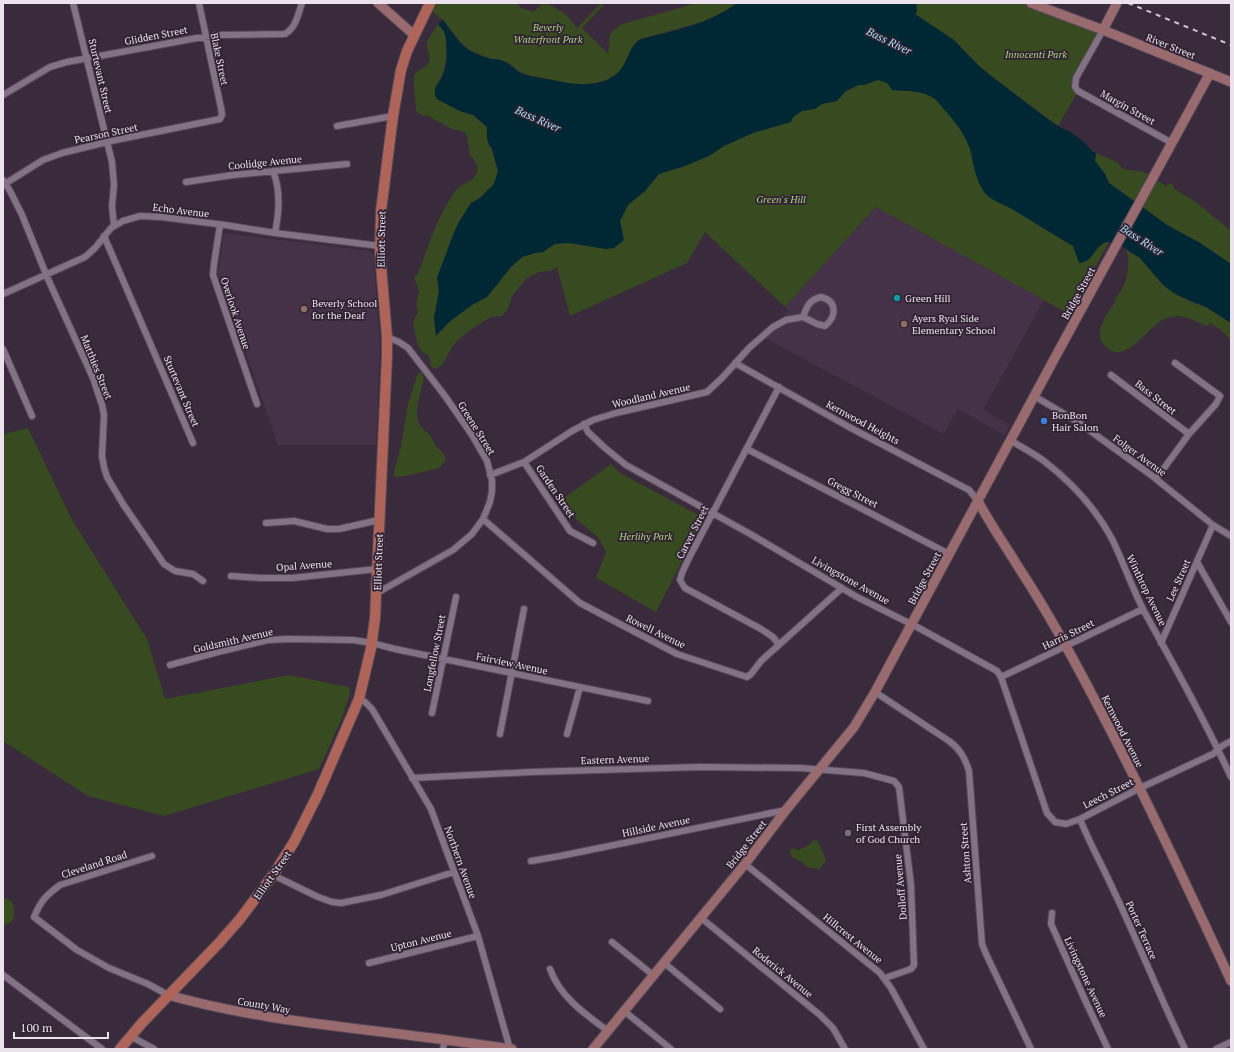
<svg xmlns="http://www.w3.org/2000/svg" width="1234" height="1052" font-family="'PT Serif',serif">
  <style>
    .built { fill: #463248 }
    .green { fill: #384a20 }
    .water { fill: #002734 }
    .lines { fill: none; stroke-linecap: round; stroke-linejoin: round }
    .street-casing { stroke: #564958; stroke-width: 8 }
    .secondary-casing { stroke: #564958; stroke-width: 11 }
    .primary-casing { stroke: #564958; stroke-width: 12 }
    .street { stroke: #837285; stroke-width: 6 }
    .secondary { stroke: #996b6f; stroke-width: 9 }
    .primary { stroke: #af6459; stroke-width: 10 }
    .rail { stroke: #d1c6d2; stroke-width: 2; stroke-dasharray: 5 5; stroke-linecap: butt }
    .culture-dot { fill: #0f9aa8; stroke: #302232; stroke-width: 1.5 }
    .education-dot { fill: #8d6e63; stroke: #302232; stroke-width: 1.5 }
    .shop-dot { fill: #3f7fe0; stroke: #302232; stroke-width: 1.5 }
    .worship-dot { fill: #6b7280; stroke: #302232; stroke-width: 1.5 }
    .labels { text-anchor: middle; stroke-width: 3.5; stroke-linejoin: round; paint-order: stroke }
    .park-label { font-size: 10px; font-style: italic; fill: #afd383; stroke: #302232 }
    .street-label { font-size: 10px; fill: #ece2ed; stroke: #302232 }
    .poi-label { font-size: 10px; fill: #ece2ed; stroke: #302232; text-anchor: start }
    .water-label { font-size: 11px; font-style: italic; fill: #a5e0f7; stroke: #302232 }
  </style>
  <rect width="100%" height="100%" fill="#3a2b3c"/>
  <path class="built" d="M876,207L1044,300L983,410L1010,425L1004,435L958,409L944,434L765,338L788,311L785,307Z
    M224,233L369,251L373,253L380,345L376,445H278L218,273Z"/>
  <path class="green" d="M430,3H517L521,8L534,12L543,3C549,3 563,12 568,17C572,20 573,24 577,28L601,3H606L582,28L608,54L610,36L612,32L620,25L633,21L697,3H737L730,9L705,21L641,39L631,49L627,61L619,72L607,80L595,83L583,84H571L532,76L520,72L510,64L501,60L491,59L469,50L462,44L443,20L428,8Z
    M916,3H1031L1103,30L1076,78L1078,91L1058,126L990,75L915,14L917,11Z
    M438,24C440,27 443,29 444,32C446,36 446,41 446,45C447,62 444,74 435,88L437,99L460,111L473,115L487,127C487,134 486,143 491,148L498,171L494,184L480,198L471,203L459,222L453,235L437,278L439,291L434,318L442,330L449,322L457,316L472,305L487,297L511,267L522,257L535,253L543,252L550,239L649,185L659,174L685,166L796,105L873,75L936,93L1111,238L1069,314L876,207L785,307L705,232L687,263L570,316L557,267L550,271L539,272L532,275L525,280L512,296L508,309L501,316C498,316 495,316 492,317C486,318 458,339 454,344C446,354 448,362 436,369L431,367L430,360L428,355L422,352L417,343L413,322L418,312L416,305L419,291L414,277L418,274C429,245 436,220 453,194C455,192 457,189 459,187C465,183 473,181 476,174C480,168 475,159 470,155L467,136L464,132L452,129L428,116H423L416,111C416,103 412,78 415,74C420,68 429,67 430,58C430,55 427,50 427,46C427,38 434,31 438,24Z
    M1096,153L1117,162L1122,168L1128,170L1139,171L1144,172L1166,186L1170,183L1173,184V187L1176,190L1197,203L1231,231V264L1200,243L1167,225L1109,183L1105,174L1095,161Z
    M1126,249L1140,258L1164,286L1191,302L1206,307L1231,323V342C1227,334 1219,328 1210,323L1207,326C1191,320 1183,312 1164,319C1149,326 1127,363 1109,349C1103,345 1100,341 1100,334C1100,328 1103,322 1105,317C1108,312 1111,308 1114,304C1117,299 1114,303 1116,298C1118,294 1122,290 1124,285C1128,277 1130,257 1126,249Z
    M421,372L424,378C422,389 414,410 418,421C420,427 426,431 430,435C432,439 434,443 436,446C444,455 451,457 439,468L406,476L395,477L393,475L401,447L408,404L417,376L419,373Z
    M28,428L72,520L147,639L165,699L289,675L349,687L350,693L342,718L319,769L164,816L88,796L3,741V434Z
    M611,464L620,473L704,518L656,612L596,578L606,552L598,537L577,520L560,501Z
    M814,840L818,841L826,860L820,869L810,868L805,865L802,862L792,857L790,852L792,848L799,850L809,845Z
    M3,897C6,899 10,900 12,902C15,906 15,918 12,921C10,924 6,924 3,925Z"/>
  <path class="water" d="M737,3H916L917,11L915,14L954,40L980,67L990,75L1042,115L1058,126L1072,133L1084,142L1092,151L1096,153L1095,161L1105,174L1109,183L1167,225L1200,243L1231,264V323L1206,307L1177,295L1164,286L1140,258L1126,249C1123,246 1119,244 1115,243C1095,237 1097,262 1079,263L1073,246C1053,235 1035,223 1015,211C1006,205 991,201 984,192C979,185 976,176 974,167C972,161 972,155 970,149C962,127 950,117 936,100C922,89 907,92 892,90L887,83L878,80L864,85H859L846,91L837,101L822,104L815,109L802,111L793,117L791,122L753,133L724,146L709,156L685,166L659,174L645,191L628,205L620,221L624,240L614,248L606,249L569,243L555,244L543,252L535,253L522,257L511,267L487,297L472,305L457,316L449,322L436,336L434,318L439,291L437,278L453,235L459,222L471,203L480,198L494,184L498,171L492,148C486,143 487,134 487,127L473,115L460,111L437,99L435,95V88L441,79L445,69L447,57L446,38L444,31L438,24L443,20C451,30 458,43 469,50C475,54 484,57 491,59C495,59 499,59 503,61C510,63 514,70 521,73C529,77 538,77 547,79C567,83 587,88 607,80C630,70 625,48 641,39C674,31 709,24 737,3Z"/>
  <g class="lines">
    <g class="street-casing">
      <path id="street" d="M73,3L112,162L114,185L112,206L114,225
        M1103,30L1076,78L1075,87L1078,91L1172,143
        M3,95L50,67L67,62L197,38L218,35L285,34C296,28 298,14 302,3
        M337,126L393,116
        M273,171C281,191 279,212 275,233
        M3,180L10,191L22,215L48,279L93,378L102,405L104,415L102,456L104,467L107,477L123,504L164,564L175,571L193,574L203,581
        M186,182L233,175L347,164
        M3,185L43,160L62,153L111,141L220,119L222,115L221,108L199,3
        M220,225L214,264L213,275L257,404
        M104,236L193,443
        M3,294L85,257L95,248L111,228L123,221L140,216L161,217L225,225L275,233L380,246
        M821,297C837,301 837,316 825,326L817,324L803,317C807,306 809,300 821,297Z
        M3,349L32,416
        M735,363L849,427L969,490L978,501
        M1111,375L1189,434
        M1034,396L1078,422L1151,475L1213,525L1231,536
        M584,424L588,432L605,448L626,465L752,535L857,597L917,627L997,671L1001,677L1047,813L1055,822L1066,824L1080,819L1140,788L1213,754L1222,746L1231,741
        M1010,440C1021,447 1033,453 1044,461C1071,482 1097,510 1113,541C1124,564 1133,590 1145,613C1175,667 1205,721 1231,777
        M747,449L949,554
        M524,462L570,531L593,543
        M490,475L524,462L572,431L593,420L616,413L707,392L722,378L749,348L773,327L786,320L803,317
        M1156,479L1189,434L1216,404L1220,396L1175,363
        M483,519L580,603L677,654L747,677L751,674L761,661L842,588
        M266,523L294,521L327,529H339L379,520
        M1197,562L1231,622
        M231,576L261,578H292L377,569
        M377,593L453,550L472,534L483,519L490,502L492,491V480L487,461L472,435L445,396L408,348L399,342L387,337
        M1161,643L1213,525
        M779,645L773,637L761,629L685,588L680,580L682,573L690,556L779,387
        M170,665L222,651L268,640L289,639L353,640L372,643L395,649L648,701
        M1001,677L1143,609
        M875,692L949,741C960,749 965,758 969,771L982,944L986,954L1031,1049
        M359,699L365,702L372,709L431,809L478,936L510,1049
        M432,713L456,597
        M500,734L524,609
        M567,734L580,687
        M412,778L531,772L699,767L800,768L864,773L894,781L899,787L911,885L914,965L911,969L885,978
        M1080,819C1089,842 1101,863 1111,885C1137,939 1159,995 1185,1049
        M152,856L60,885C45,896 41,901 34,917L77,950L109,968L148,984L168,995
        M531,861L560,856L786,810
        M745,864L880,973L891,988L924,1049
        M273,875L318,897L332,902L341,903L381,895L454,872
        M1052,913L1051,924L1085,1000L1108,1049
        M700,917L820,1015L833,1028L845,1049
        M612,942L653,975
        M663,962L720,1009
        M369,963L478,936
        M550,969C560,997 585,1014 608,1031
        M3,975L102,1049
        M624,1011L671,1049
        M130,1036L154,1049
        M443,1049L445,1040
        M1216,1049L1231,1042"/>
    </g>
    <g class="secondary-casing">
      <path id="secondary" d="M378,3L414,35
        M1031,3L1103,30L1231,82
        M1103,30L1117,3
        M978,501C990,524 1005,545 1019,568C1038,597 1056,628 1073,659C1130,764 1181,873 1231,981
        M168,995C238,1015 310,1023 383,1032C426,1037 469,1043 512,1049
        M593,1049L745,864L786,810L854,727L875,692L1052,363L1210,73"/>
    </g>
    <g class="primary-casing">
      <path id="primary" d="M120,1049L142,1023L219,943L240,919L273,875L294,842L318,794L359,699L371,648L375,618L387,356V337L380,254L381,211L393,116L401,70L407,51L430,3"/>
    </g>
    <use href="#street" class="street"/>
    <use href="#secondary" class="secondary"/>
    <use href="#primary" class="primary"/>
    <path class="rail" d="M1128,3L1231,45"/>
  </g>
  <circle class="culture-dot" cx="897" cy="298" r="4"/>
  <g class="education-dot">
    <circle cx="304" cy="309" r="4"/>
    <circle cx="904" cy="324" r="4"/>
  </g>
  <circle class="shop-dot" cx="1044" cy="421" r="4"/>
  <circle class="worship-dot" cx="848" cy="833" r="4"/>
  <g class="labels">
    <g class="park-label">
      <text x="548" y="31">Beverly<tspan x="548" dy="12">Waterfront Park</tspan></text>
      <text x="1036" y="58">Innocenti Park</text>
      <text x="781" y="203">Green's Hill</text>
      <text x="646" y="540">Herlihy Park</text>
    </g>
    <g class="street-label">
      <text transform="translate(156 35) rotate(-11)" y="4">Glidden Street</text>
      <text transform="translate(1171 46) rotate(22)" y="4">River Street</text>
      <text transform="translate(220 59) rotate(78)" y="4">Blake Street</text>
      <text transform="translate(101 76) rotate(77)" y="4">Sturtevant Street</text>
      <text transform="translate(1128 107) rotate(29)" y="4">Margin Street</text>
      <text transform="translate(106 133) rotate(-12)" y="4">Pearson Street</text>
      <text transform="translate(265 162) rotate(-6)" y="4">Coolidge Avenue</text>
      <text transform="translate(181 210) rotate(7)" y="4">Echo Avenue</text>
      <text transform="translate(381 239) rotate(-89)" y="4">Elliott Street</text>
      <text transform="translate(1078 293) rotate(-61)" y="4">Bridge Street</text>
      <text transform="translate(236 313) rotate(72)" y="4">Overlook Avenue</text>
      <text transform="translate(97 367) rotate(68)" y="4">Matthies Street</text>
      <text transform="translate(182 391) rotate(67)" y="4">Sturtevant Street</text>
      <text transform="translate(651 395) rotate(-13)" y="4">Woodland Avenue</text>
      <text transform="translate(1156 397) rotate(38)" y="4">Bass Street</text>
      <text transform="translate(863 422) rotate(28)" y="4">Kernwood Heights</text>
      <text transform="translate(477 428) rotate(58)" y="4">Greene Street</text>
      <text transform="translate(1140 455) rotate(36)" y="4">Folger Avenue</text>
      <text transform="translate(556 491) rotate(56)" y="4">Garden Street</text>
      <text transform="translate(853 492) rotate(27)" y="4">Gregg Street</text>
      <text transform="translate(692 532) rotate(-63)" y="4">Carver Street</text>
      <text transform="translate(378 562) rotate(-88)" y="4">Elliott Street</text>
      <text transform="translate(304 565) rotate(-4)" y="4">Opal Avenue</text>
      <text transform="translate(924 578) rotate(-62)" y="4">Bridge Street</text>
      <text transform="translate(851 580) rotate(29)" y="4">Livingstone Avenue</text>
      <text transform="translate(1178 580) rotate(-66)" y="4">Lee Street</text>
      <text transform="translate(1147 590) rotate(64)" y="4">Winthrop Avenue</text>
      <text transform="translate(656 631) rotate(26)" y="4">Rowell Avenue</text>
      <text transform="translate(1068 634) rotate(-26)" y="4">Harris Street</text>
      <text transform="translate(233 640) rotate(-13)" y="4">Goldsmith Avenue</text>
      <text transform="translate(434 653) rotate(-79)" y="4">Longfellow Street</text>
      <text transform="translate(512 663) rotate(12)" y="4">Fairview Avenue</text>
      <text transform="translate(1123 731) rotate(63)" y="4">Kernwood Avenue</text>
      <text transform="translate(615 759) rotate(-2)" y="4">Eastern Avenue</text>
      <text transform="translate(1108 793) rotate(-27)" y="4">Leech Street</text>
      <text transform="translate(656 826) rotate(-12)" y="4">Hillside Avenue</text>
      <text transform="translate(746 844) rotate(-52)" y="4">Bridge Street</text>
      <text transform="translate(965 853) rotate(-94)" y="4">Ashton Street</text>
      <text transform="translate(461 862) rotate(70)" y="4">Northern Avenue</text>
      <text transform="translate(94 864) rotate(-18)" y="4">Cleveland Road</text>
      <text transform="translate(272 875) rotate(-55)" y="4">Elliott Street</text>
      <text transform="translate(900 887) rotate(-95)" y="4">Dolloff Avenue</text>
      <text transform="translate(1142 930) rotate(66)" y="4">Porter Terrace</text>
      <text transform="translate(853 938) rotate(39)" y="4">Hillcrest Avenue</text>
      <text transform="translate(421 940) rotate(-14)" y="4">Upton Avenue</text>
      <text transform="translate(783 972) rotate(39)" y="4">Roderick Avenue</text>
      <text transform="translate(1086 977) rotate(65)" y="4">Livingstone Avenue</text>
      <text transform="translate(264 1005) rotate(10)" y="4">County Way</text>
    </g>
    <g class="poi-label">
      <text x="905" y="302">Green Hill</text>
      <text x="312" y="307">Beverly School<tspan x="312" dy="12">for the Deaf</tspan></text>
      <text x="912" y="322">Ayers Ryal Side<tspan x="912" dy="12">Elementary School</tspan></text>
      <text x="1052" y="419">BonBon<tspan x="1052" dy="12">Hair Salon</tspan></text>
      <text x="856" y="831">First Assembly<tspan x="856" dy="12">of God Church</tspan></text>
    </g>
    <g class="water-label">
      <text transform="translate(889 41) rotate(26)" y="4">Bass River</text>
      <text transform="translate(538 119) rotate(24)" y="4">Bass River</text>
      <text transform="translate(1142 240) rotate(33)" y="4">Bass River</text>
    </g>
  </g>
  <rect width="1234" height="1052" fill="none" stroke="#ece2ed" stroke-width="8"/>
  <path d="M14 1032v6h94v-6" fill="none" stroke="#ece2ed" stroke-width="2"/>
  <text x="20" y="1032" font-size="12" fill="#ece2ed" stroke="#302232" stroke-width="3" paint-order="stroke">100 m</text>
</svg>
